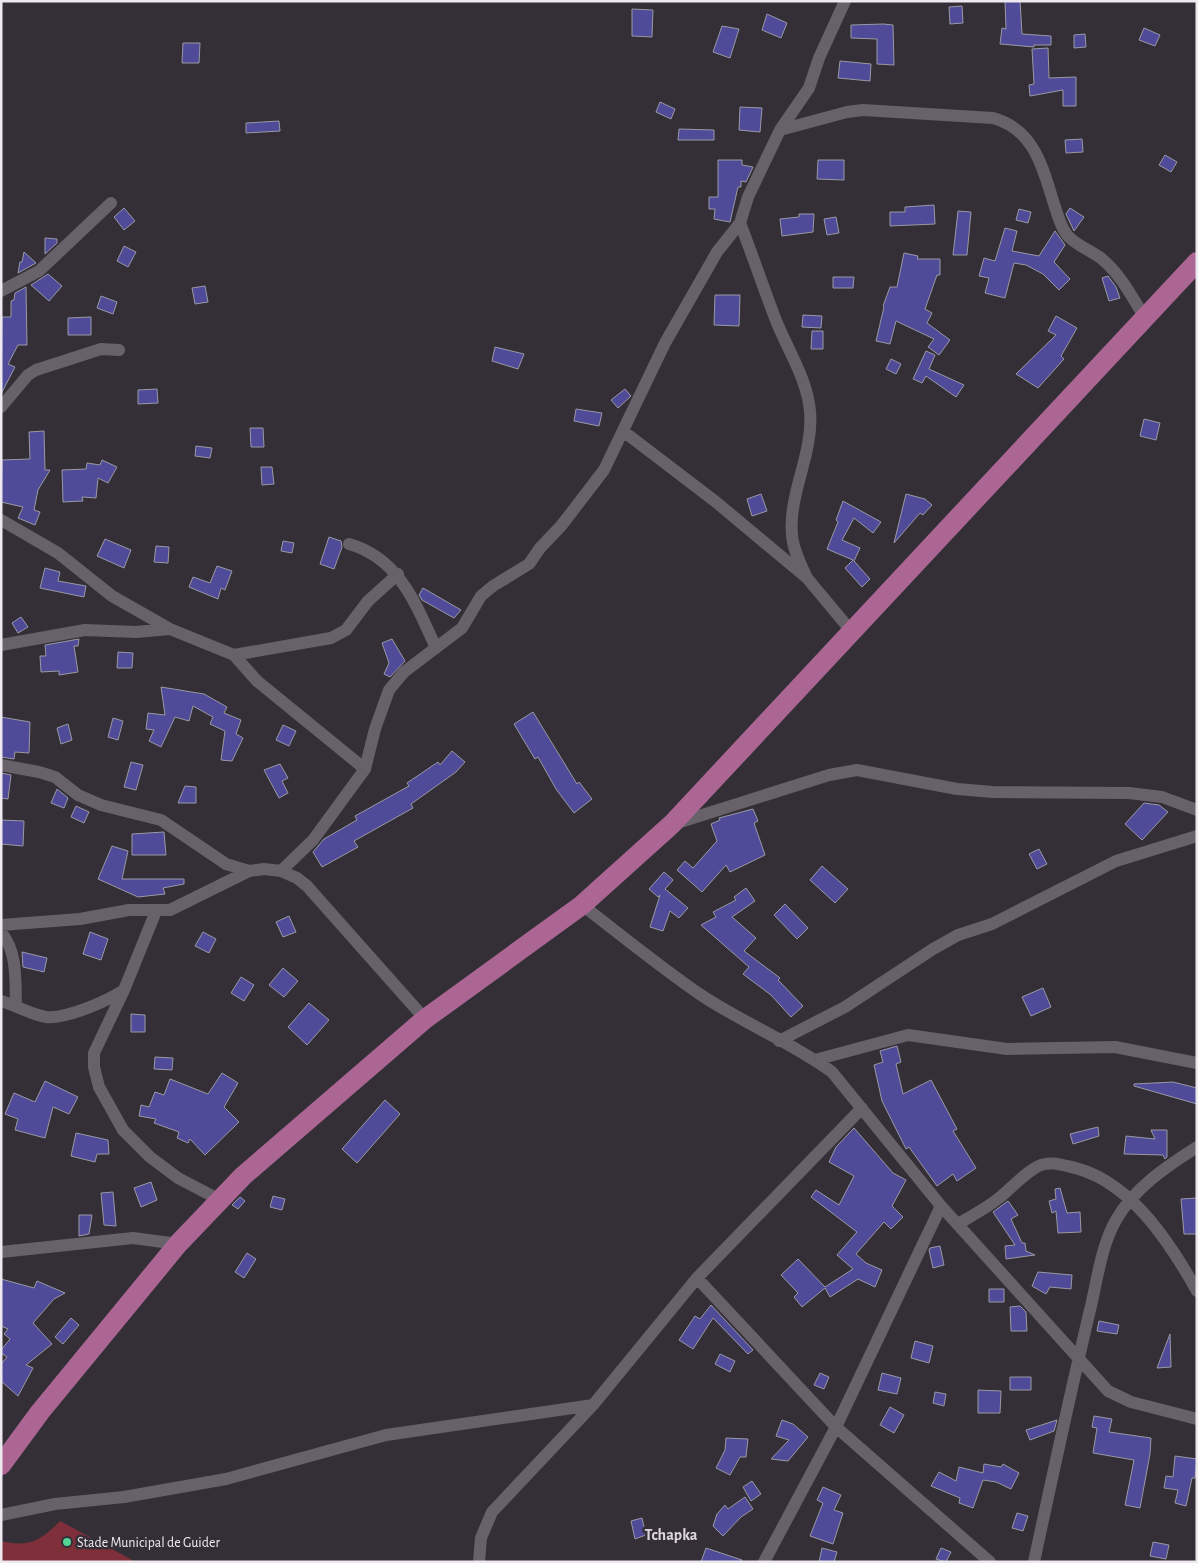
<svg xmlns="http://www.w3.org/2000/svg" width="1198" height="1563" font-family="'Alegreya Sans',sans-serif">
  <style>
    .green { fill: #7e2f3a }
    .building { fill: #4f4b98; stroke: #9999a4 }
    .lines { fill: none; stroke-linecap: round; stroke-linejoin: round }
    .street { stroke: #67616a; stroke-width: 12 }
    .primary { stroke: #ab6693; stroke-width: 20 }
    .poi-dot { fill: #53d396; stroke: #342f37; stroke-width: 2 }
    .labels { text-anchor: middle; stroke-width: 5; stroke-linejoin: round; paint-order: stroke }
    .poi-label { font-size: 14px; fill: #ede9ef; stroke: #342f37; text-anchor: start }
    .quarter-label { font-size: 16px; font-weight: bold; fill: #ddd6e1; stroke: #342f37 }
  </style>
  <rect width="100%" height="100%" fill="#342f37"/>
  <path class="green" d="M60,1521L136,1562H1V1541C28,1548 42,1540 60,1521Z"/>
  <path class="building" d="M1005,1H1020L1022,34L1051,36V45H1034V47L1000,44L1002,28L1006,29Z
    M962,6L963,23L950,24L949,7Z
    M632,9L653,10L652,37L632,36Z
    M767,14L787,23L781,38L762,30Z
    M883,24L893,25L894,65L877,64V39L851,38V25Z
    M722,26L739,29L730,58L713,52Z
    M1144,28L1160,35L1155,46L1139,40Z
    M1085,34L1086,47L1074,48V35Z
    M183,43H200L199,63H182Z
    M1048,48L1049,78L1076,77V106H1063V90L1030,96L1029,85L1034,84L1032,49Z
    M840,61L871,64L870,81L838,78Z
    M660,102L675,109L671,119L656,112Z
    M740,107L762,108L760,132L739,130Z
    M279,121L280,131L246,133V123Z
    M679,129L714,130V140H678Z
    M1082,139L1083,152L1066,153L1065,140Z
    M1165,155L1177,162L1171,172L1159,165Z
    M718,160H742V165L753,167L746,182L741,181V187H738L730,222L714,219L715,209H709V197H718Z
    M818,160H844V180L817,179Z
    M934,205L935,224L890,226V212H905V207Z
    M124,208L135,221L124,230L114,217Z
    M1070,208L1084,217L1074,231L1066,214Z
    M1019,209L1031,212L1028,223L1016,220Z
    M958,211L971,212L967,255H953Z
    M799,214H814L813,232L782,236L780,219L799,217Z
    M836,217L839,233L827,235L824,219Z
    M1005,228L1017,231L1012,251L1039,256L1055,231L1065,245L1054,262L1070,279L1059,290L1043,274L1026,265L1014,263L1005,298L985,293L989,278L979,276L984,258L995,261Z
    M45,238L57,239V243L45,254Z
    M124,246L136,252L128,267L117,261Z
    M24,252L36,263L18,273L20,262H22Z
    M904,253L918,256L917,259H940V275H937L925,309L932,313L927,323L950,340L939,355L928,347L934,339L896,321L890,344L876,341L884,307L883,306L890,287H897Z
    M48,274L62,286L49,301L31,285Z
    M1108,276L1116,287L1120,298L1109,301L1102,278Z
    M833,277H854L853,288H833Z
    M205,286L208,302L195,304L192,288Z
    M26,287L27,345H18L8,364L15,367L1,394L2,317H11V301L14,300L15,293Z
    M715,295H740L739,326L714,325Z
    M101,296L117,302L113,314L97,308Z
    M803,315L822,316L821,328L802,327Z
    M1056,316L1077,328L1061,356L1064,359L1038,388L1016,374L1056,335L1048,331Z
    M91,317V335H68V318Z
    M812,331H823V349H811Z
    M495,347L524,354L518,369L492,361Z
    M926,351L935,355L929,369L964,385L956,397L926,376L922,383L913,379Z
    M891,359L901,364L896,374L886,369Z
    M157,389L158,403L138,404V390Z
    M625,389L631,396L618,408L611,400Z
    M576,409L602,413L599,426L574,421Z
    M1144,419L1160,423L1156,440L1140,436Z
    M250,428H263L264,447H251Z
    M44,431L45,470H50L38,490L34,510L40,512L35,525L18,518L23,507L1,502L2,460L30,459L29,432Z
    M196,446L212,448L210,458L195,456Z
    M102,460L117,467L108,483L98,478L96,498L82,497L83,501L63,502L62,470L86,469L87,463L100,465Z
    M261,467H272L274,484L262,485Z
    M761,494L767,511L752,516L747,499Z
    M906,494L925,499L932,505L923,515L920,513L894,543Z
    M843,501L881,522L873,533L854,518L842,540L860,548L854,561L870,579L862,587L845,568L853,560L827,549L838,522L836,520Z
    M329,537L341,541L342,547L334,569L320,564Z
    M105,539L131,550L124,568L97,556Z
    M283,541L294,543L292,553L281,551Z
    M156,546L169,547L168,563L154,562Z
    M217,566L232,571L225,590L221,588L218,599L189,587L193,577L210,583Z
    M45,568L60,572L58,581L86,586L84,597L40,588Z
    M423,588L461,610L454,618L422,600L419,595Z
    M21,617L28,627L18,633L12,623Z
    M79,639L78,646H74L78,672L59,675V671L41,672L40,656H46L45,645Z
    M392,639L405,661L390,677L384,674L389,663L382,643Z
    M118,652L133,653L132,668H117Z
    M161,687L204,694L227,707L224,713L241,720L236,734L243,738L232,761L221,760L225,731L210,724L213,717L193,706L189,721L175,717L161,747L149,741L154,730L146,729L148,713L165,715Z
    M533,712L577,784L579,782L592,799L574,813L556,789L538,757L535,759L514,724Z
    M1,717L30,722L29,753L15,752L14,759L1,757Z
    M113,718L123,721L118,740L108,737Z
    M68,724L72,740L61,744L57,728Z
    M283,725L296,731L289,746L276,740Z
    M452,751L465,762L456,772L411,804L413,808L354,841L358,847L322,867L313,852L324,839L357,820L355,816L409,786L407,783L438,762L440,765Z
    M131,762L143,765L136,790L124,787Z
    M280,764L288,778L282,781L288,793L279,798L264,770Z
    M1,773L11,775L8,799L1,798Z
    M185,786L196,787V803H178Z
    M57,789L68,798L64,808L51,803Z
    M1144,803L1159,805L1168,812L1142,840L1125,824Z
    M76,806L89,812L84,823L71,817Z
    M753,809L758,821L754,823L765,855L730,872L726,865L702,892L677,870L685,861L693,868L717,841L711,824L720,820L719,818Z
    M1,820L24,821L23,846L1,844Z
    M164,832L166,855H132V834Z
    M112,846L128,851L122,879H184V884L163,888L165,894L138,897L98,879Z
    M1039,849L1047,864L1037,869L1029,854Z
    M822,866L848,889L835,903L810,880Z
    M664,872L673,880L665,889L688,908L679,918L670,911L663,931L650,927L660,895L658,897L649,889Z
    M746,888L755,901L732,917L756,938L744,951L780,978L778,980L803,1006L791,1017L771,995L743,974L749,967L701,925L716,917L713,912L736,900L734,897Z
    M785,904L808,928L797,939L774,915Z
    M289,916L296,932L283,937L276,922Z
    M90,932L108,939L101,960L83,954Z
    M203,932L216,939L209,953L195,946Z
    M22,952L47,958L44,972L23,967Z
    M283,968L298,981L284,997L269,985Z
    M241,977L254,985L244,1001L231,993Z
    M1043,988L1051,1007L1031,1016L1022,997Z
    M309,1003L329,1020L307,1045L288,1027Z
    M131,1014L145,1015V1032H131Z
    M897,1046L901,1062L896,1064L903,1094L931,1080L957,1129L953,1131L976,1168L957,1181L953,1174L937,1186L909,1147L906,1149L882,1101L874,1065L883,1062L880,1051Z
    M155,1057L173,1058L172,1070L154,1069Z
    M222,1073L238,1083L224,1107L239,1122L205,1155L190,1139L188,1143L177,1138L179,1132L154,1123L156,1119L139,1116L141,1105L149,1107L155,1092L164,1095L170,1079L208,1094Z
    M45,1081L78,1097L69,1114L53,1107L45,1138L15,1130L18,1119L5,1114L14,1093L35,1102Z
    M1173,1082L1197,1088V1104L1134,1086V1084Z
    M385,1100L400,1114L357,1163L342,1149Z
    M1098,1127L1099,1136L1073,1144L1070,1134Z
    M854,1128L893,1173L906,1180L892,1206L903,1217L891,1229L884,1222L856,1254L866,1263L882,1270L875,1287L858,1279L830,1297L825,1288L802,1307L794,1297L798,1293L781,1275L798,1259L825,1287L853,1269L837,1255L857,1232L811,1197L816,1190L839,1205L854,1176L829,1162L836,1147Z
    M1151,1130H1167V1157L1165,1159L1163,1155L1124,1154L1126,1136L1155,1139Z
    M76,1133L108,1140L109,1154H97L95,1162L71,1156Z
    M151,1182L157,1200L141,1207L134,1188Z
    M1060,1188L1067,1213L1080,1212L1081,1232L1058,1233L1056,1211L1052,1213L1049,1201L1056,1199L1055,1189Z
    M113,1192L116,1226L104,1225L101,1193Z
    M273,1196L285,1199L282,1210L270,1207Z
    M240,1197L245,1201L238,1209L232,1205Z
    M1197,1198V1234H1184L1181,1199Z
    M1008,1201L1018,1215L1011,1219L1022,1243H1025L1026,1251L1035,1255L1006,1259L1005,1246L1015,1245L993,1212Z
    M79,1215H92L89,1234L79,1236Z
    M940,1246L944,1265L933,1268L929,1250L930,1248Z
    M247,1253L256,1259L244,1278L235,1272Z
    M1038,1272L1072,1275L1071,1289L1050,1287L1046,1294L1032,1286Z
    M1,1279L34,1288L37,1281L65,1293L54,1299L33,1323L52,1344L26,1365L33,1368L18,1396L1,1381V1364L7,1357L1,1353V1350L10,1339L4,1334L8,1329L1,1326Z
    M989,1289H1004V1302H989Z
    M711,1305L753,1350L748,1354L713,1318L693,1349L679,1340L695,1316L700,1319Z
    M1020,1306L1026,1312L1027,1331H1011L1010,1307Z
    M71,1318L79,1325L63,1344L55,1337Z
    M1099,1321L1119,1325L1117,1334L1097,1331Z
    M1170,1334L1171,1367L1157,1368Z
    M915,1341L933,1346L929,1363L911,1358Z
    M720,1354L735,1361L730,1372L715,1364Z
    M820,1373L829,1377L824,1389L814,1385Z
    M882,1373L901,1378L897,1394L878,1390Z
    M1010,1377H1031V1390H1010Z
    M978,1390L1001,1391L1000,1413H978Z
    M935,1392L946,1394L944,1406L933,1403Z
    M890,1407L904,1415L894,1433L880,1425Z
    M1094,1416L1112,1419L1109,1432L1151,1438L1150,1454L1140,1508L1125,1505L1134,1460L1093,1453L1097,1428L1092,1427Z
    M782,1420L793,1424L808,1437L788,1461L771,1459L789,1440L776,1436Z
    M1057,1420L1054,1431L1030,1440L1026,1430Z
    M726,1438L748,1439L746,1457H740L730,1475L716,1468L725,1450Z
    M1175,1456L1197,1459L1195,1478H1192L1186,1506L1175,1503L1178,1490L1164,1488L1166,1476L1173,1477Z
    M984,1464L1001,1467L1003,1464L1019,1473L1011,1489L996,1482L983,1480L973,1508L959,1503L960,1498L931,1486L939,1472L956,1481L959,1467L983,1473Z
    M752,1481L761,1494L751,1501L743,1487Z
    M823,1487L841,1495L834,1510L843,1513L833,1544L810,1536L823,1503L817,1500Z
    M745,1497L753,1509L741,1517L723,1536L713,1526L717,1514L725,1505L728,1509Z
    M1017,1513L1028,1516L1023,1531L1012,1528Z
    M642,1518L646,1535L635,1539L631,1521Z
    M1153,1542L1169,1545L1166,1559L1150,1556Z
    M706,1548L742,1560L741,1562H701Z
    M822,1548L837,1552L834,1562H819Z
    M941,1548L951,1552L946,1562L936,1559Z"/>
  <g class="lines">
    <path class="street" d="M780,130L847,112L863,110L993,118C1036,130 1043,170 1055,207C1058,217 1061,227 1067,235C1075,245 1092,251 1102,259C1121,275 1132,297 1145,318
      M740,223C753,256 764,290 777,323C789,352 807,379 810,411C814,453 788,494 792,535C793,550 801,565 807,578
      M1,291L39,271L111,203
      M1,407L28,375L36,370L101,349L119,350
      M623,431L716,502L807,578L852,632
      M1,520L58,553L112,596L170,629L234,655L257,681L365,769
      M349,544C399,558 416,604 436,648
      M1,645L85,630L136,632L170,629
      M234,655L331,638L346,630L368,601L398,574
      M1,765L39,772L55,777L78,795L101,805L161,820L226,864L249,871
      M677,823L829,775L857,770L957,789L993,792L1129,793L1162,797L1197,810
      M281,871L313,840L365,769L375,729L389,690L404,672L462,628L481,596L493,586L529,564L540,548L561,526L604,470L665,343L717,252L740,223L748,197L780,130L809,88L819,58L845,1
      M582,905C621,935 660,967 701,995C743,1023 791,1042 832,1072L941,1206L1108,1391L1131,1402L1197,1419
      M1,925L80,919L129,910H170L249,871L264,869L281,871L297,878L307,886L425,1019
      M1,932C18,953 15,980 16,1005
      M124,990L94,1053V1067L99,1087L123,1130L150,1157L178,1178L220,1200
      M1,1001C15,1005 32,1015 46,1017C67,1019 107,1001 124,990L156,911
      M779,1041L845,1007L933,949L958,935L992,924L1116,861L1197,836
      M815,1060L908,1035L1007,1049L1115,1047L1197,1063
      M958,1224C971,1216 987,1208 999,1198C1012,1188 1026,1171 1041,1165C1050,1162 1058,1164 1067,1166C1128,1177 1169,1241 1197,1291
      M1,1252L133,1238L178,1244
      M697,1278L836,1427L990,1562
      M1,1515L55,1504L124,1497L226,1479L386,1435L593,1405
      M479,1562L481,1538L492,1512L593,1405L697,1278L862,1108
      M764,1562L836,1427L941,1206
      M1034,1562C1052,1478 1070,1394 1090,1310C1097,1282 1101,1246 1116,1220C1134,1188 1167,1166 1197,1147"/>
    <path class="primary" d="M1,1465L40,1412L178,1244L243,1176L425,1019L582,905L672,824L1197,262"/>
  </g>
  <circle class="poi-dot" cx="67" cy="1542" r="5"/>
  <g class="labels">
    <g class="poi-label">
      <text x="77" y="1547">Stade Municipal de Guider</text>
    </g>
    <g class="quarter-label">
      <text x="671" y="1540">Tchapka</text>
    </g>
  </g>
  <rect width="1198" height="1563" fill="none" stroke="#ede9ef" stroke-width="5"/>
</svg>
